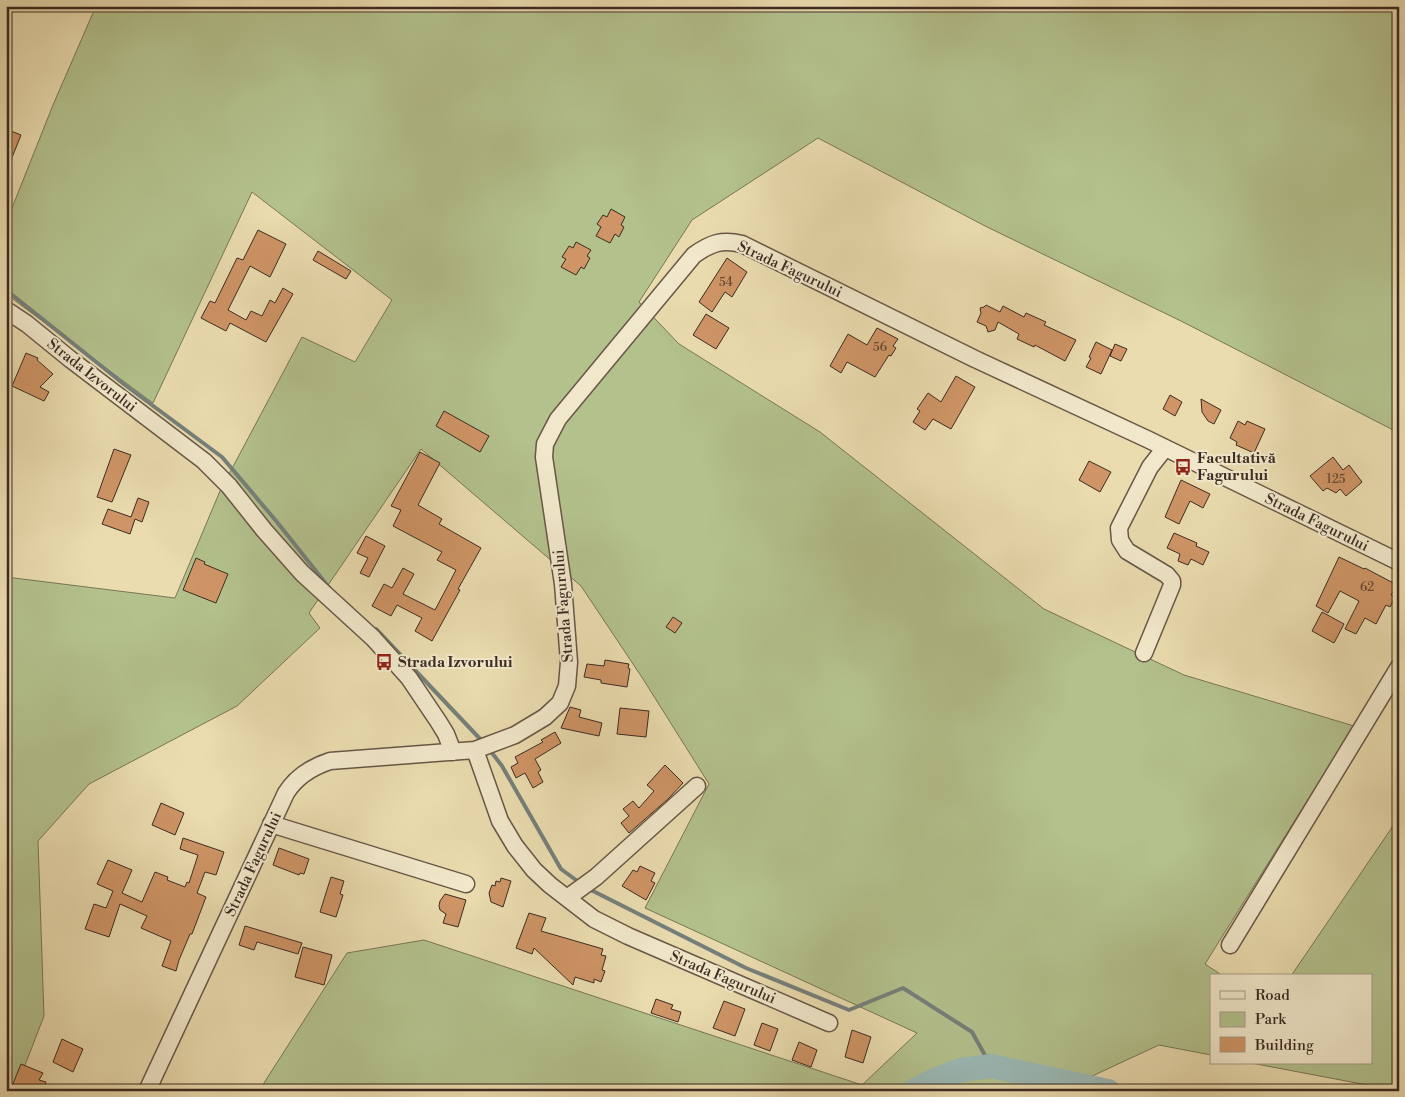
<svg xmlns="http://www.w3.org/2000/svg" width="1405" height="1097" font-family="'Libre Bodoni',serif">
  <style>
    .green { fill: #b3c18d; stroke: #787658 }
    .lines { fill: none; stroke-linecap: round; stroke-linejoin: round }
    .stream { stroke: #75807b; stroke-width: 4 }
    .river { stroke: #9bb9b5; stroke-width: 24 }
    .building { fill: #cf9566; stroke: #3c2b23 }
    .minor-casing { stroke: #685746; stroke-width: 19 }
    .minor { stroke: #f1e8cb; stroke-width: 16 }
    .labels { text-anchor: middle; stroke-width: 4; stroke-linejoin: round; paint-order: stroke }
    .number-label { font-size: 12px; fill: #614634 }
    .street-label { font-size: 15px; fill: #3c2b23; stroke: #f1e8cb }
    .poi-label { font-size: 15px; font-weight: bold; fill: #3c2b23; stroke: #f1e8cb; text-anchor: start }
  </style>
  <rect width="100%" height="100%" fill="#eadcaf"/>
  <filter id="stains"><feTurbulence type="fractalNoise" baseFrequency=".004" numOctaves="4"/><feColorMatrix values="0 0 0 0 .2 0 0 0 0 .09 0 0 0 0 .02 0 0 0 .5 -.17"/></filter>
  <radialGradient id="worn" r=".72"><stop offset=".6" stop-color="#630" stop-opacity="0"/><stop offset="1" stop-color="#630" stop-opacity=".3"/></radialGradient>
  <path class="green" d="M96,6H1399V433L1181,321L985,226L818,138L692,220L639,302L679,344L820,432L1044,609L1184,675L1354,726L1205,964L1223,976H1211V1055L1159,1045L1060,1091H262L264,1083L347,953L424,940L862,1085L917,1033L645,908L709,784L643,679L581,586L421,449L309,613L320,628L237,706L89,784L38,841L44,1016L15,1091H6V577L175,598L220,491L302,337L355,362L392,300L252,192L153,403L6,294V223L53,105Z
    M1399,817V1091L1251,1063H1371V976H1291Z"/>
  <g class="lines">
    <path class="stream" d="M6,290L125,385L222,457L277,522L331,590
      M376,629L483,742
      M489,749L502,766L561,869L580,883
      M587,888L746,968L849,1010L903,988L972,1032L991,1066"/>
    <path class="river" d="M913,1091L932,1081L961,1070L991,1066L1108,1091"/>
  </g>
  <path class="building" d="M11,131L21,135L7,170L6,144Z
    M611,209L625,217L621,225L624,227L619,237L615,234L610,243L596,236L601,227L597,224L603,215L607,217Z
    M258,230L286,244L270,277L250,266L228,310L246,320L251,311L262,316L270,300L275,303L283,288L293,294L266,342L230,323L226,331L201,318L210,301L215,303L237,258L243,260Z
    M576,242L591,250L587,256L590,258L584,269L581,267L576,275L561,267L566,259L562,257L569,246L573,248Z
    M318,251L351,271L346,279L313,260Z
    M727,258L747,272L732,297L725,292L712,312L699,302Z
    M986,305L1000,312L1003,306L1024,317L1026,313L1046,322L1044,325L1076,340L1065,361L1035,345L1034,347L1017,339L1019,334L998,322L995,330L988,332L986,326L977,322L981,313L980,308L984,307Z
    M706,314L729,328L716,349L693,335Z
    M877,328L898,339L893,346L896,348L891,356L889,355L875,377L847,362L841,373L830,366L848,334L867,345Z
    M1096,342L1112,350L1101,374L1086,367L1091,358L1089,357Z
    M1115,344L1127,349L1121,361L1110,356Z
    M26,353L38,358L37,360L53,374L40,387L49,392L44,401L12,386Z
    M956,376L975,387L951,429L933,419L925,430L913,422L920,411L917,409L928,393L941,402Z
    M1170,395L1182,402L1175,416L1163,409Z
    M1201,399L1221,410L1214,424L1208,421L1202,412Z
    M444,411L489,436L480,452L436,426Z
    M1238,421L1245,425L1247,421L1265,429L1254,453L1236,445L1237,442L1230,438Z
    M114,449L131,455L112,502L97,497Z
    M420,452L440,463L418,505L442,519L439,524L481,548L458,589L460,590L432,641L415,631L422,618L397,605L391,616L372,606L384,584L392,588L403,568L414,574L403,594L435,610L456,570L437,560L442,552L393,526L401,510L391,506Z
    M1333,457L1343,470L1349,465L1362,482L1346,496L1340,489L1336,493L1327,488L1323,491L1310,476Z
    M1089,461L1111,472L1100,492L1079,480Z
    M1181,480L1210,494L1203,508L1190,501L1179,524L1165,517Z
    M138,498L149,502L142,522L135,519L130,534L102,524L108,509L131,517Z
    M1174,533L1197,543L1196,546L1209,552L1203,565L1191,559L1188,565L1178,561L1180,554L1167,548Z
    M366,536L385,546L369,577L360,573L368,558L357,553Z
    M1339,557L1364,569L1365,568L1397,585L1391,595L1395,597L1390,607L1386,605L1376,624L1365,618L1356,634L1345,629L1359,601L1340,591L1328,613L1316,606Z
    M196,558L205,562L204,564L228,574L216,603L183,590Z
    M1322,612L1344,624L1334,643L1312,631Z
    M673,617L682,623L675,633L666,627Z
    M605,660L629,664L628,668L630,669L627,687L601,683V680L584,677L587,664L604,666Z
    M570,707L581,710L579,717L602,723L599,736L561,728Z
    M620,708L649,711L646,737L617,734Z
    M555,732L561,743L535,759L541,770L538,772L543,782L533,788L525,773L516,778L511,767L518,763L515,757L543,742L541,740Z
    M665,765L683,783L668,799L629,833L621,823L629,816L623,809L633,801L639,808L654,791L647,785Z
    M161,803L184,813L175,835L152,825Z
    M183,838L224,852L216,875L205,872L197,893L206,897L192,934H190L179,960L176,971L162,966L171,941L141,928L147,916L120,904L109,937L85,929L94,904L106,908L113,891L97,884L108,860L132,870L122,893L142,902L155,872L168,877L167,880L185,887L187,882L189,883L198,855L180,849Z
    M279,848L309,859L304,874L300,873L299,875L273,865Z
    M640,866L655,873L651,881L655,883L646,900L622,886L633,870L637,872Z
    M331,877L344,881L340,894L343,895L336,917L320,912Z
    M501,878L511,881L503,907L491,902L489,893L492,885L495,886L496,881L500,882Z
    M445,894L466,900L458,927L443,923L446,914L440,910L439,906L440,901Z
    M529,913L546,918L541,931L603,949L601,955L606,956L602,970L605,971L601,982L594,979V983L575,977L573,985L534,948L532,954L516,948Z
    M245,926L302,943L298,954L257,942L254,950L239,945Z
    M303,947L332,955L324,985L295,977Z
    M656,999L673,1005L671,1009L681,1012L678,1022L651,1013Z
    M724,1001L745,1009L735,1036L713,1028Z
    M762,1023L778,1029L770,1051L754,1045Z
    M852,1030L871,1037L863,1063L845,1057Z
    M62,1039L83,1049L73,1072L53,1062Z
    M799,1042L817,1050L811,1067L792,1060Z
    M21,1064L43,1073L39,1080L46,1082L43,1091H10Z"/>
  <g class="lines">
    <g class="minor-casing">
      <path id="minor" d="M6,310L27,324L70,359L204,461L229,486L264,530L302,573L373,638L409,678L438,721L446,734L453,752
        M1144,653L1172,585V581L1167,575L1127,551L1120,540L1119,528L1150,467L1165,448
        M475,750L500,821L515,846L534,870L550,885L594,919L628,936L829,1023
        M271,824L466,884
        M567,898L596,877L697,786
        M1230,945L1399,667
        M147,1091L286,793C296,777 312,767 330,761L475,750L515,735L545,717L560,703L567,686L569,662L563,584L544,457L545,444L558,419L694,255C711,243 722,239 742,244L975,359L1147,439L1399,562"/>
    </g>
    <use href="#minor" class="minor"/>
  </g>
  <defs>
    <g id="bus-bare" transform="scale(1.35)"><path d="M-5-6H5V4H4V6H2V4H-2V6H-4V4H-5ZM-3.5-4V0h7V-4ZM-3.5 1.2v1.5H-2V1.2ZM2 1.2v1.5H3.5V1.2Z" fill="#8f2418" stroke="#f1e8cb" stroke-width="2.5" paint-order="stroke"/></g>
  </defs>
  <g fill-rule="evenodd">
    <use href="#bus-bare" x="1183" y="467"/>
    <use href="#bus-bare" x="384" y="662"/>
  </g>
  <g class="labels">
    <g class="number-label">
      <text x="726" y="286">54</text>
      <text x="880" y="351">56</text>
      <text x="1336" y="483">125</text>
      <text x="1367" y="591">62</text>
    </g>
    <g class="street-label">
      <text transform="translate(790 269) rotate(25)" y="5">Strada Fagurului</text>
      <text transform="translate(92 375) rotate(38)" y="5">Strada Izvorului</text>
      <text transform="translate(1317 522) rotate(26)" y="5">Strada Fagurului</text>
      <text transform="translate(563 606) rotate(-95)" y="5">Strada Fagurului</text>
      <text transform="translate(253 864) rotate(-65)" y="5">Strada Fagurului</text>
      <text transform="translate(723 977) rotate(23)" y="5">Strada Fagurului</text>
    </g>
    <g class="poi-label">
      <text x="1197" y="463">Facultativă<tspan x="1197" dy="17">Fagurului</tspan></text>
      <text x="398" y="667">Strada Izvorului</text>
    </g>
  </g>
  <rect width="1405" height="1097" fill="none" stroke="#eadcaf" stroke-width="25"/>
  <rect x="8" y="8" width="1390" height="1082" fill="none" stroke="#3c2b23" stroke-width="2.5"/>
  <rect x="12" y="12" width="1380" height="1072" fill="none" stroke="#3c2b23"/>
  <rect x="1210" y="974" width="162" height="90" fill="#f1e8cb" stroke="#a99c88"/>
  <rect x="1220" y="991" width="25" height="8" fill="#f1e8cb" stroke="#a99c88"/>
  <text x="1255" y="1000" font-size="15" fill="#3c2b23">Road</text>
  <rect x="1220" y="1012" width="25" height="15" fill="#b3c18d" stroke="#a99c88"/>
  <text x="1255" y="1024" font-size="15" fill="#3c2b23">Park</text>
  <rect x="1220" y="1037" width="25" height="15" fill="#cf9566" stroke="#a99c88"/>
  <text x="1255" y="1050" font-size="15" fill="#3c2b23">Building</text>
  <rect width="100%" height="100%" filter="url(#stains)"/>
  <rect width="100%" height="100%" fill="url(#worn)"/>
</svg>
